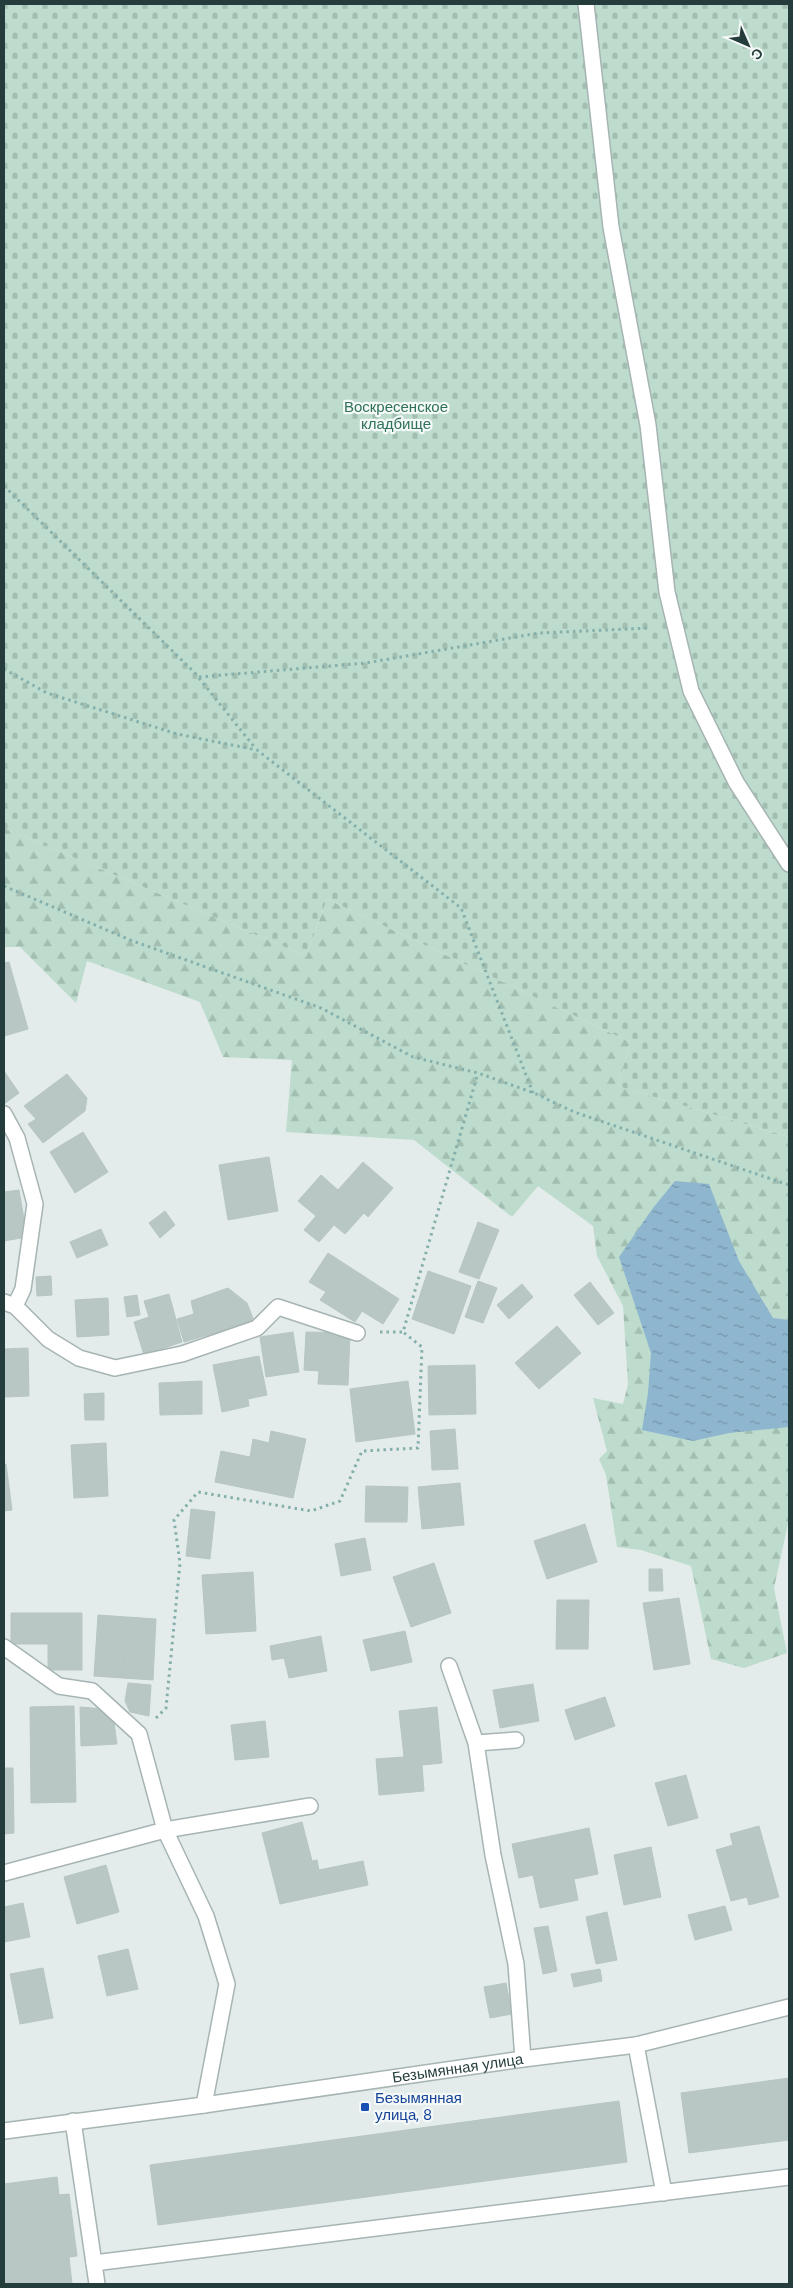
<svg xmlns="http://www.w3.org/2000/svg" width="793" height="2288" font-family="'DM Sans',sans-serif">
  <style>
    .forest { fill: url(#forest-firs) }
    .cemetery { fill: url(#cemetery-stones) }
    .water { fill: url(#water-ripples) }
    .building { fill: #b9c7c4; stroke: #b6c6c3 }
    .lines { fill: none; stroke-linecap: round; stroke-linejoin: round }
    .service-casing { stroke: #a6b4b3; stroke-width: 18 }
    .minor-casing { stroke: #a6b4b3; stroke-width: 18 }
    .path { stroke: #85afab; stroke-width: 3; stroke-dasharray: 2.5 4; stroke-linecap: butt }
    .service { stroke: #fff; stroke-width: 15 }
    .minor { stroke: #fff; stroke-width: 15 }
    .transit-dot { fill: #1a4fb4; stroke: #f4f9f8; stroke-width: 2 }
    .labels { text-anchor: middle; stroke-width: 4.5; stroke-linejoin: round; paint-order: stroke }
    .park-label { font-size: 15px; fill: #307259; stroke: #f4f9f8 }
    .street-label { font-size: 15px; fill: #243d3c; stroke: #f4f9f8 }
    .transit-label { font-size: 15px; fill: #164399; stroke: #f4f9f8; text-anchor: start }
  </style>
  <defs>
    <pattern id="forest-firs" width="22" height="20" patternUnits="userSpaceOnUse" patternTransform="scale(1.25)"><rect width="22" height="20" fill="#bddccd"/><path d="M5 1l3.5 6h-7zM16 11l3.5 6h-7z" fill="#a2beb1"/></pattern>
    <pattern id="cemetery-stones" width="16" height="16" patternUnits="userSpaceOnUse" patternTransform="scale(1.25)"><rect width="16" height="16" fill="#bddccd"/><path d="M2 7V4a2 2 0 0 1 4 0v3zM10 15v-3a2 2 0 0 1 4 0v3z" fill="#a2beb1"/></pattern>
    <pattern id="water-ripples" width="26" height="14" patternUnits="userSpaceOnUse" patternTransform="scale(1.25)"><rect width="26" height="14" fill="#8eb6cf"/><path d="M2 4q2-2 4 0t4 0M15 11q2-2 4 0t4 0" fill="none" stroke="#7495a9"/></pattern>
  </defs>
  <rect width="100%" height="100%" fill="#e3eceb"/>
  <path class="forest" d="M4,828L306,956L327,899L630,1042L618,1086L789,1137V1519L774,1588L787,1653L744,1668L711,1659L691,1566L641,1550L617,1547L606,1475L599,1459L607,1451L593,1398L623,1404L628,1384L623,1306L597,1256L593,1226L538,1186L512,1217L414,1140L286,1132L292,1060L223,1057L200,1002L87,961L76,1003L20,947H4Z"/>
  <path class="cemetery" d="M4,4H789V1137L618,1086L630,1042L327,899L306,956L4,828Z"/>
  <path class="water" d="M675,1181L709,1184L739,1261L773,1318L789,1320V1427L729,1433L693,1441L642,1430L648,1393L651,1353L619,1257L653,1208Z"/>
  <path class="building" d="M9,962L28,1029L4,1036V963Z
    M4,1071L19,1093L4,1104Z
    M67,1074L87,1098L85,1111L43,1143L28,1124L36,1119L24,1106Z
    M83,1132L108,1172L75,1193L50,1152Z
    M269,1157L278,1211L228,1220L219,1165Z
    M363,1162L393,1188L368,1217L364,1213L345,1234L334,1225L319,1242L304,1230L316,1216L298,1201L321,1175L338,1190Z
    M19,1190L27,1237L4,1241V1192Z
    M165,1211L175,1225L160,1238L149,1223Z
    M478,1222L499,1230L479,1279L459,1272Z
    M101,1229L108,1245L77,1258L70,1242Z
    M328,1253L399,1299L383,1324L362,1311L355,1322L320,1300L326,1292L309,1282Z
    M428,1271L471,1286L454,1334L412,1319Z
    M51,1276L52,1295L37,1296L36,1277Z
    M478,1281L497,1288L483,1323L465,1317Z
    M590,1282L614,1313L598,1325L574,1295Z
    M522,1284L533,1297L509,1319L497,1305Z
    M228,1288L247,1303L254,1321L184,1342L177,1319L194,1314L191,1301Z
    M169,1294L182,1342L144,1355L134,1322L149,1317L144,1301Z
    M137,1295L140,1315L127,1317L124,1297Z
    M108,1298L109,1335L77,1337L75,1300Z
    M557,1326L581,1353L539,1389L515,1363Z
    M293,1332L299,1372L266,1377L260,1337Z
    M306,1332L350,1333L348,1385L318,1384L319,1371L304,1370Z
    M28,1348L29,1396L4,1397V1349Z
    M259,1356L267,1395L248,1399L249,1406L222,1412L213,1365Z
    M475,1365L476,1414L429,1415L428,1366Z
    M202,1381V1414L160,1415L159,1383Z
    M408,1381L415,1434L356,1442L350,1389Z
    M104,1393V1420H85L84,1394Z
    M455,1429L458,1469L432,1470L430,1431Z
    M271,1431L306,1439L293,1498L215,1482L221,1451L250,1457L253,1439L269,1443Z
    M106,1443L108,1496L74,1498L71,1445Z
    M4,1464H6L12,1510L4,1511Z
    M460,1483L464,1525L422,1529L418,1487Z
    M366,1486L408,1487L407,1522H365Z
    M191,1509L215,1512L210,1559L186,1556Z
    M585,1524L597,1562L547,1579L534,1541Z
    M365,1538L371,1570L341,1576L335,1544Z
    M434,1563L451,1613L411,1627L393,1577Z
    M649,1569H662L663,1591H649Z
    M253,1572L256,1631L206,1634L202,1575Z
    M679,1598L690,1664L654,1670L643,1603Z
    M557,1600H589L588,1649H556Z
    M11,1613H82V1670H48V1644H11Z
    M98,1615L127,1617L123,1678L94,1676Z
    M127,1617L156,1619L153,1680L123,1678Z
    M405,1631L412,1662L371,1671L363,1640Z
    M321,1636L327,1671L289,1678L284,1658L272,1660L270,1646Z
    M128,1683L151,1685L149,1716L130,1712L125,1701Z
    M533,1684L539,1721L500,1728L493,1690Z
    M605,1697L615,1726L575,1740L565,1710Z
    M74,1706L76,1802L31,1803L30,1707Z
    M80,1707L104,1709L114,1723L117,1744L81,1746Z
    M437,1707L442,1763L422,1765L424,1791L379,1795L376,1759L404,1757L399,1711Z
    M265,1721L269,1757L235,1760L231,1725Z
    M4,1768H13L14,1833L4,1834Z
    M686,1775L698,1818L668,1826L655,1783Z
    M302,1822L312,1861L317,1860L319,1870L363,1861L368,1885L280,1904L262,1833Z
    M759,1826L779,1897L749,1905L747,1897L731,1901L716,1850L733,1845L730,1834Z
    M589,1828L598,1874L574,1879L578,1900L540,1908L533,1875L519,1878L512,1844Z
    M651,1847L661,1897L624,1905L614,1855Z
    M106,1865L119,1912L77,1924L64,1877Z
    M23,1903L30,1937L4,1942V1907Z
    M725,1906L732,1930L695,1940L688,1915Z
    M607,1912L617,1960L596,1964L586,1917Z
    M548,1926L557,1971L543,1974L534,1928Z
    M128,1949L138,1989L107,1996L98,1956Z
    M43,1968L53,2018L20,2024L10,1974Z
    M600,1969L602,1981L574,1987L571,1974Z
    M506,1983L512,2014L490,2018L484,1987Z
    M789,2078V2140L689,2153L681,2093Z
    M619,2101L627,2162L158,2225L150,2165Z
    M57,2177L59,2195L69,2194L77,2256L69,2257L72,2284H4V2184Z"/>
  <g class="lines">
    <g class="service-casing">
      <path id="service" d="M586,4L611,227L648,425L667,592L691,691L736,782L789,864
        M4,1114L17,1138L35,1204L23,1289L15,1306
        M449,1666L476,1743L493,1855L516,1964L523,2059
        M476,1743L516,1740
        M636,2045L664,2193
        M94,2263L789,2177"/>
    </g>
    <g class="minor-casing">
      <g id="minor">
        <path d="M4,1302L15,1306L48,1339L79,1358L115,1368L182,1354L257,1328L278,1307L357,1333"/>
        <path d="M4,1647L59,1686L92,1691L139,1734L165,1830L206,1916L227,1984L204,2105"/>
        <path d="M4,1873L165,1830L310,1806"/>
        <path d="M73,2121L97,2284"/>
        <path id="s1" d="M4,2131L204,2105L523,2059L636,2045L789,2007"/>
      </g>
    </g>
    <path class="path" d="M4,486L199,677L366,663L539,633L650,628
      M4,669L47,693L177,734L257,750L461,908L533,1093
      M199,678L256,749
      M4,886L130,940L321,1008L413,1057L478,1073L534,1093L574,1112L789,1185
      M380,1332H403L478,1073
      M156,1718L166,1708L180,1563L174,1520L198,1492L311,1511L340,1501L362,1451L418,1448L422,1347L403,1332"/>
    <use href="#service" class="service"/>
    <use href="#minor" class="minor"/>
  </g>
  <rect class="transit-dot" x="360" y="2102" width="10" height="10" rx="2.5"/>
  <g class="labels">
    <g class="park-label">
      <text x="396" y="412">Воскресенское<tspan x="396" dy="17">кладбище</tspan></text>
    </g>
    <g class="street-label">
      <text dy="5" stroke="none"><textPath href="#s1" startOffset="458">Безымянная улица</textPath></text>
    </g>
    <g class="transit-label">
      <text x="375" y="2103">Безымянная<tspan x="375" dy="17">улица, 8</tspan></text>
    </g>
  </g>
  <rect width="793" height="2288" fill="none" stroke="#243d3c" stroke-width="10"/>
  <g transform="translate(748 45) rotate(135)" stroke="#f4f9f8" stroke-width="4" paint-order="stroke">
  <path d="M0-4L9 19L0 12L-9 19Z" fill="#243d3c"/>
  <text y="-8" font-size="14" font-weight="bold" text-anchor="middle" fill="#243d3c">С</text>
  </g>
</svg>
